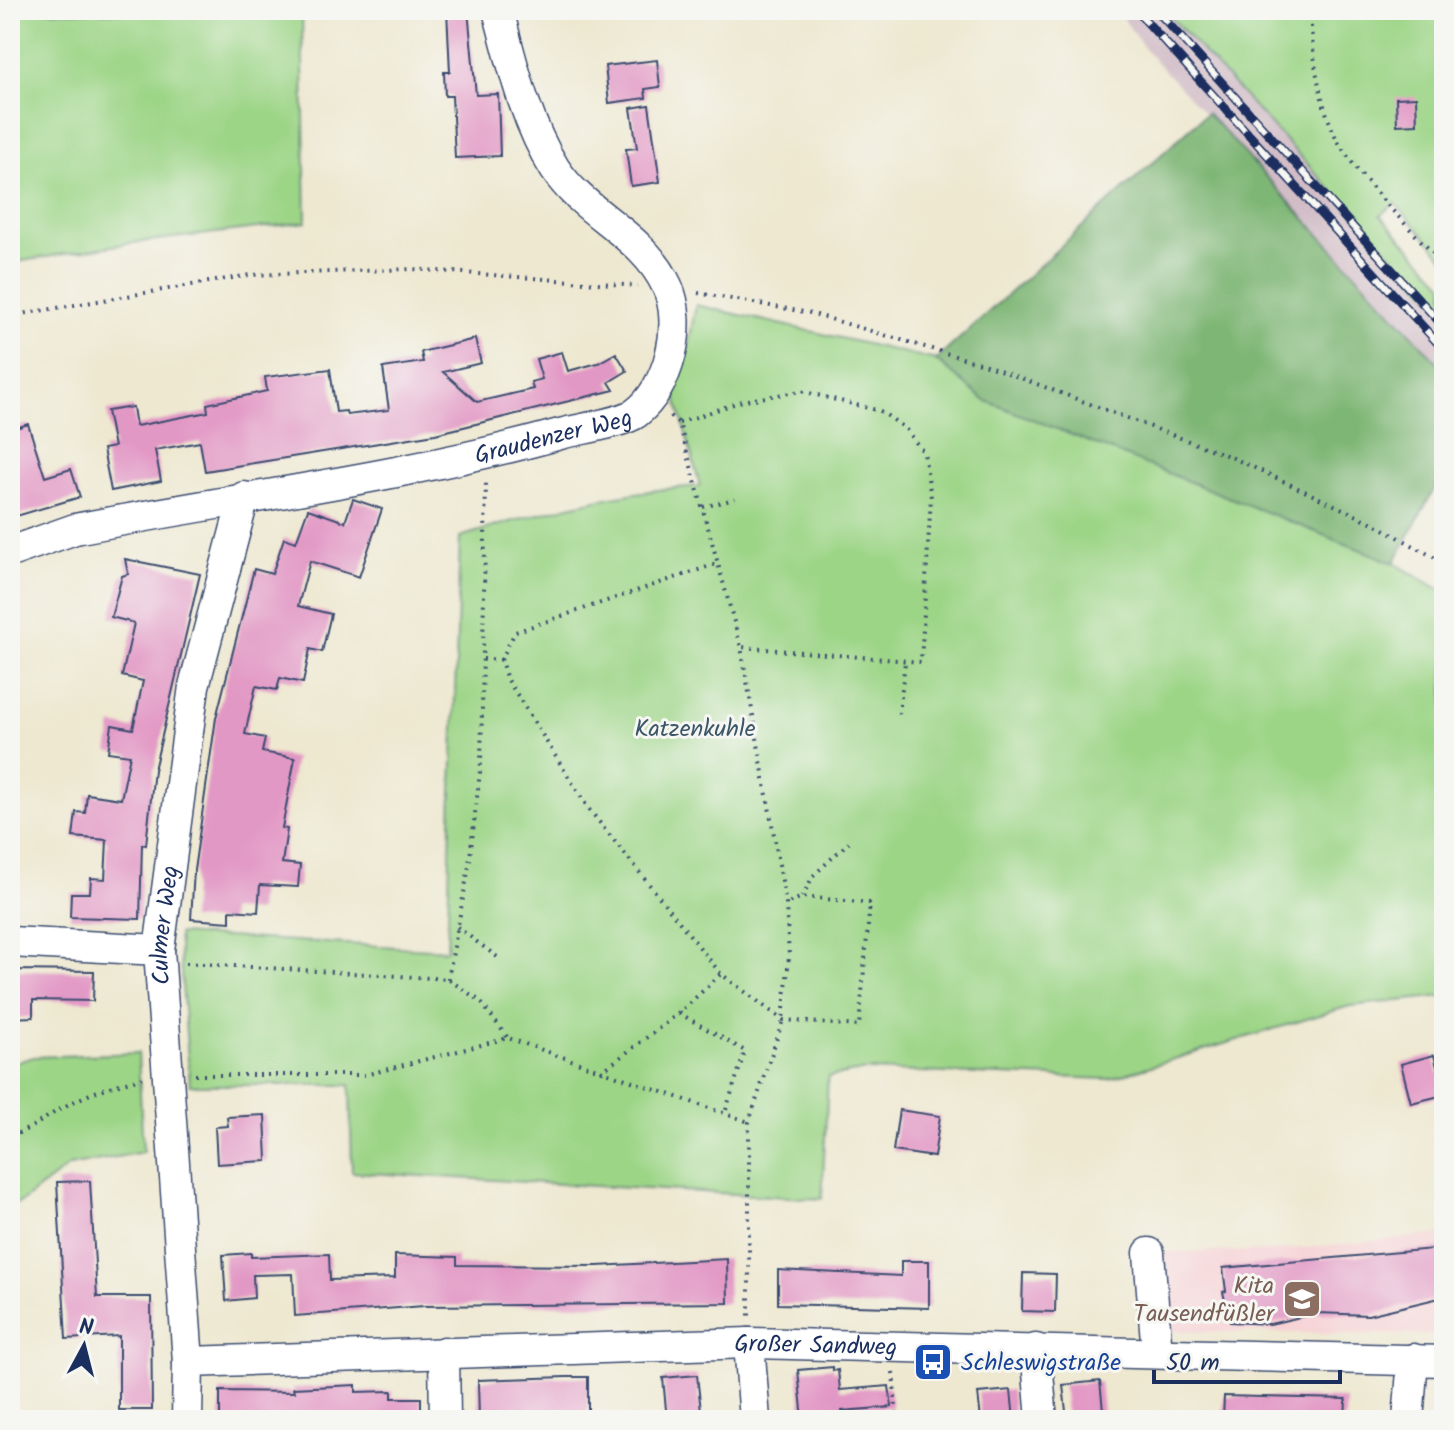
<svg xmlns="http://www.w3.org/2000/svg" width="1454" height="1430" font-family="Kalam,sans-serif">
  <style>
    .built { fill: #f7cfd3 }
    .industrial { fill: #d2bdc7 }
    .green { fill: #9dd587; stroke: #5c8272; stroke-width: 2 }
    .forest { fill: #7eb674; stroke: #4c7269; stroke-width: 2 }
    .building { fill: #e298c5 }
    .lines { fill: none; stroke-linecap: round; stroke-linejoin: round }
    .street-casing { stroke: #3b4b6f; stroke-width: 33 }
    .path { stroke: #3b4b6f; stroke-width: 4; stroke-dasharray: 2 6; stroke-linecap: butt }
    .street { stroke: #fff; stroke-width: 30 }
    .rail-casing { stroke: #1b2f5e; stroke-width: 9 }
    .rail { stroke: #f6f6f2; stroke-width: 6; stroke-dasharray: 18; stroke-linecap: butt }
    .labels { text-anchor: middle; stroke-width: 6; stroke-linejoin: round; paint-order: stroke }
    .street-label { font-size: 24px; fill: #1b2f5e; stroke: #f6f6f2 }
    .park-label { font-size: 24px; fill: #3c5868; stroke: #f6f6f2 }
    .education-label { font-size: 24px; fill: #785e54; stroke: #f6f6f2; text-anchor: end }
    .transit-label { font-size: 24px; fill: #164399; stroke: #f6f6f2; text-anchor: start }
  </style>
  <rect width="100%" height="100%" fill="#f6f6f2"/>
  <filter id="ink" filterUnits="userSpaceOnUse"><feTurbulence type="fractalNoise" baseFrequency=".0125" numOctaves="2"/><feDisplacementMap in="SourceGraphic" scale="16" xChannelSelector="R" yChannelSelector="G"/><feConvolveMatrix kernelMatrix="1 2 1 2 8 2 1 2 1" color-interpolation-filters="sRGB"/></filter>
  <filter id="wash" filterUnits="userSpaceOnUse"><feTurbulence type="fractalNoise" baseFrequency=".006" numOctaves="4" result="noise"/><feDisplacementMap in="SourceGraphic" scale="32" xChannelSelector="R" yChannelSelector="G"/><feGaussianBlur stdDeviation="1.8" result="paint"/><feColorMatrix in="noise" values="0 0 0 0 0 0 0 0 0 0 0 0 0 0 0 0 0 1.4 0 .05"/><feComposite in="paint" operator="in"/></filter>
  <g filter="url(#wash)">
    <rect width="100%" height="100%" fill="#eee8d0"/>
    <path class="built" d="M1444,1234V1335L1162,1331L1155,1252L1270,1251Z"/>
    <path class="industrial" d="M1117,10H1164L1366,225L1444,311V369L1148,53Z"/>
    <path class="green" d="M10,10L215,15L232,10H302L306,222L124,244L10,263Z
      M1164,10H1444V258L1395,203L1380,215L1444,284V311Z
      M696,305L936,360L984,400L1394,563L1444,592V996L1350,1006L1108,1079L866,1070L828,1077L822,1199L352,1172L350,1085H190L178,934L447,950L460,537C545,511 610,492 700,486L673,386L688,347Z
      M138,1053L143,1152L69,1166L21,1202L10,1206V1064L34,1057Z"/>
    <path class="forest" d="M1207,113L1444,369V471L1394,563L984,400L936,360Z"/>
    <g id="blocks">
      <path class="building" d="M447,10H468L476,95L498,94L500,156L455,158L452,96H445L444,72H450Z
        M657,60L660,87L645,89L646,98L609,103L605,66Z
        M1416,97L1417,124L1397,125L1396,98Z
        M649,105L660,182L631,186L626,149L637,148L631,108Z
        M475,339L481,363L443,372L477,402L533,389L531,382L542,379L536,359L562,352L568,371L598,363L616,353L627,371L609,382L614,390L435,434L205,471L200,442L155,450L161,481L111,491L103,449L114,447L107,411L133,407L136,426L208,412L207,404L267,391L265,377L330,369L336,412L346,411L347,415L389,410L383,368L423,362L421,352Z
        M28,424L45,477L71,469L80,497L10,518V430Z
        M353,499L382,509L359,577L310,561L298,606L331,614L322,652L310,649L303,683L280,678L277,690L256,686L245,734L265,738L262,752L295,758L282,828L287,829L282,863L300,865L298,887L260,885L258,912L230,910V922L191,919L194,870L216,718L254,569L272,574L284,538L296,542L308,509L345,522Z
        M125,559L200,574L154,770L146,845L142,844L140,919L70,917L71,893H90L91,878L105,879L107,840L73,837L76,812L85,813L87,794L121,799L130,755L108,752L112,725L133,729L143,681L122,676L134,623L111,617L122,576L128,574Z
        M10,970L94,971L93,1001L33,1000V1017L10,1018Z
        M1434,1055L1444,1095L1411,1103L1401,1064Z
        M899,1110L940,1116L934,1157L893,1151Z
        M265,1115L267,1161L217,1164L215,1127L228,1126L227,1117Z
        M90,1181L97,1297H151L152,1410H119V1336L66,1339L57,1182Z
        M1444,1248V1297L1368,1315L1318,1313L1270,1324L1230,1322L1223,1292L1226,1291L1223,1268Z
        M251,1253V1257L329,1254L330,1280L395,1278V1255L457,1257V1265L597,1266L727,1259L728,1303L424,1306L295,1316L293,1274L253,1275L254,1298L226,1301L223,1255Z
        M901,1261H929V1308L778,1304V1270L901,1276Z
        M1023,1273L1056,1274L1055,1312L1022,1311Z
        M833,1367V1371L838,1370L840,1390L889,1386L892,1407L842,1411L843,1420H803L798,1370Z
        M697,1375L702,1420H667L663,1378Z
        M566,1377H588V1415L479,1420L478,1380Z
        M1100,1381L1104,1420H1067L1063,1385Z
        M356,1385V1392L392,1391V1398H421V1420H220V1391L294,1392L293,1388Z
        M1011,1390L1014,1420H981L978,1393Z
        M1224,1396L1346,1399L1345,1420H1223Z"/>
    </g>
  </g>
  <g filter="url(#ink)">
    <use href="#blocks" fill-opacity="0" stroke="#3b4b6f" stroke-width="2"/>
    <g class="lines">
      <g class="street-casing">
        <g id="street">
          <path id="s1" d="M10,552L75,529C236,498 402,478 560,434C579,429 622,423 636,413C669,388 685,324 667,286C643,234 585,215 555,169C525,122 512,63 498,10"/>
          <path d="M10,942L159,950"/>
          <path d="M1149,1253L1157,1353"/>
          <path d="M749,1343L755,1420"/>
          <path d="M1036,1349L1042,1420"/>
          <path d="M444,1352L445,1420"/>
          <path id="s2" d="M188,1362L749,1343L1444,1361"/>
          <path id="s3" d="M187,1420L188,1362L159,950L194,686L244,497"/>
          <path d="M1408,1420L1413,1359"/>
        </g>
      </g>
      <path class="path" d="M1310,10C1312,50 1317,93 1333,131C1350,171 1413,231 1444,265
        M698,293L810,313L986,365L1231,457L1375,524L1444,563
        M10,316L250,275L412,269L638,286
        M670,416L679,423L741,647L786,904L789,957L783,1020L749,1122V1316
        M679,423L742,401L801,391L880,411L905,428L924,453L931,497L921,662L741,647
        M703,507L735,499
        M483,659L501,660L506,677L588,808L721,974L783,1020L859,1026L870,903L802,897L786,904
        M501,660L515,632L719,563
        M899,714L905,662
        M802,897L813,876L849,842
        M457,927L500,959
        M186,963L448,979L480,1001L508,1038
        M448,979L469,866L481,763L486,480
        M679,1013L745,1051L725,1113
        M601,1072L679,1013L721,974
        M195,1075H365L508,1038L749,1122
        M10,1136C34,1129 49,1114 71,1103C94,1091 117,1084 142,1078
        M893,1372L897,1420"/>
      <use href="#street" class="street"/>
      <g class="rail-casing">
        <path id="rail" d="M1136,10L1444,350
          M1156,10L1444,327"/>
      </g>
      <use href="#rail" class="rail"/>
    </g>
  </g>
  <defs>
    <g id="school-square" transform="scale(2)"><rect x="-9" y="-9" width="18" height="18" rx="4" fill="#8d6e63" stroke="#f6f6f2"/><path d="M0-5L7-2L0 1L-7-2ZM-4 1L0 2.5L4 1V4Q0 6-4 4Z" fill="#fff"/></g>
    <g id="bus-square" transform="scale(2)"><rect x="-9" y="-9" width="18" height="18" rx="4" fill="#1a4fb4" stroke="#f6f6f2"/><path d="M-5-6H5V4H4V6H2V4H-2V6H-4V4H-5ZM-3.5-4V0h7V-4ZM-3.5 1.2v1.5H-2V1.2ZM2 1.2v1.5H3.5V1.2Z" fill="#fff"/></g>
  </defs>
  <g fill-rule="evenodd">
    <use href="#school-square" x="1302" y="1299"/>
    <use href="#bus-square" x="933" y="1362"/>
  </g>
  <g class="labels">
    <g class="street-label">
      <text dy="8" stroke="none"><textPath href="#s1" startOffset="556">Graudenzer Weg</textPath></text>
      <text dy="8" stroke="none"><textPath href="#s3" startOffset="496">Culmer Weg</textPath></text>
      <text dy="8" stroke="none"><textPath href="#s2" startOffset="628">Großer Sandweg</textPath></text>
    </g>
    <g class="park-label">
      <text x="695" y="736">Katzenkuhle</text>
    </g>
    <g class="education-label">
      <text x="1274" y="1293">Kita<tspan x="1274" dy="28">Tausendfüßler</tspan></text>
    </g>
    <g class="transit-label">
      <text x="961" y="1370">Schleswigstraße</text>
    </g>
  </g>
  <rect width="1454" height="1430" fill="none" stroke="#f6f6f2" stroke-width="40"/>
  <g transform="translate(84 1346) rotate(7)" stroke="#f6f6f2" stroke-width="6" paint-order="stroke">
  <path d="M0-6L14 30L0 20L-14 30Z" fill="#1b2f5e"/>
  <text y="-12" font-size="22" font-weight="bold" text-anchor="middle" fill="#1b2f5e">N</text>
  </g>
  <path d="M1154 1370v12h186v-12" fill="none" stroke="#1b2f5e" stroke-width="4"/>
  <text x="1166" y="1370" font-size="24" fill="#1b2f5e" stroke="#f6f6f2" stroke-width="6" paint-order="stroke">50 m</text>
</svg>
